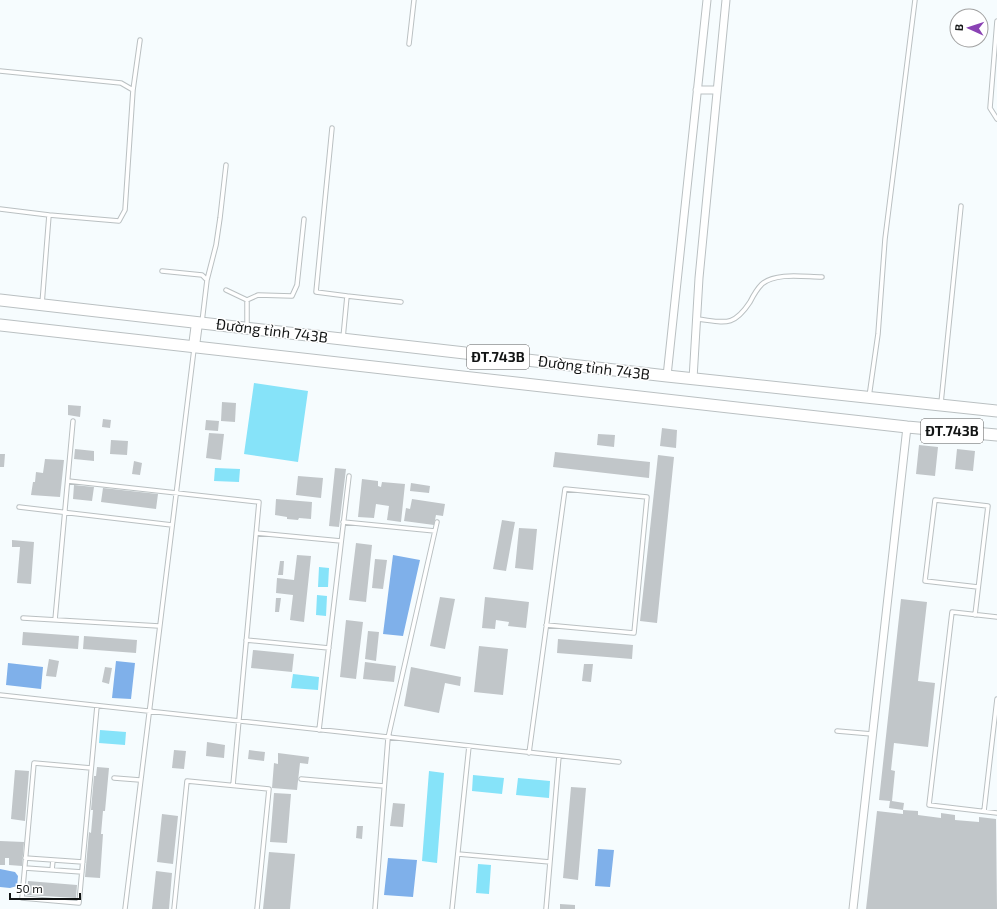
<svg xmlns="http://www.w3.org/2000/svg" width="997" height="909" font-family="'Exo 2',sans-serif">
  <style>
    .green { fill: #86e3f9 }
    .water { fill: #7fb0ea }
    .building { fill: #c1c6c9 }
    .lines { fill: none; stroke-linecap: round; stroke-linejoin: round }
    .service-casing { stroke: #bac0c2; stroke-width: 5.5 }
    .minor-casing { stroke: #bac0c2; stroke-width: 9 }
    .secondary-casing { stroke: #bac0c2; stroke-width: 12 }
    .primary-casing { stroke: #bac0c2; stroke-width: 13 }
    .service { stroke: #fff; stroke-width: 3.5 }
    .minor { stroke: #fff; stroke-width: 7 }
    .secondary { stroke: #fff; stroke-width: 10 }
    .primary { stroke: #fff; stroke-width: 11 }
    .labels { text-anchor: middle; stroke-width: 3; stroke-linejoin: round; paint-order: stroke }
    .shield { fill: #fff; stroke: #5a5b5b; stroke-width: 1 }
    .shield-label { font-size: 14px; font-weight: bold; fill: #131515 }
    .street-label { font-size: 15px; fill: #131515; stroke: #fff }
  </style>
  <rect width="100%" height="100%" fill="#f6fcfe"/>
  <path class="green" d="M254,383L308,391L298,462L244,454Z
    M215,468L240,469L239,482L214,481Z
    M319,567L329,568L328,587H318Z
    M317,595L327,596L326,616L316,615Z
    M293,674L319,677L318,690L291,688Z
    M100,730L126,732L125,745L99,743Z
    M429,771L444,773L437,863L422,861Z
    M473,775L504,778L502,794L472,791Z
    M518,778L550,781L549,798L516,795Z
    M478,864L491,865L489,894L476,893Z"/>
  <path class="water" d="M393,555L420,560L403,636L383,634Z
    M116,661L135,663L131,699L112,698Z
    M8,663L43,667L41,689L6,685Z
    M598,849L614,850L610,887L595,886Z
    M388,858L417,860L413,897L384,895Z
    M0,869L15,872L18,876L17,886L10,888L0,887Z"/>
  <path class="building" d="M222,402L236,403L235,422L221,421Z
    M68,405L81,406L80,417L68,415Z
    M103,419L111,420L110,428L102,427Z
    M206,420L219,421L218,431L205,430Z
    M662,428L677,430L676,448L660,446Z
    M209,433L224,434L221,460L206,458Z
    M598,434L615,435L614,447L597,445Z
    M111,440L128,441L127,455L110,454Z
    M919,445L938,447L935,476L916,474Z
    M75,449L94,451V461L74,459Z
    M957,449L975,451L973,471L955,469Z
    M555,452L650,462L649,478L553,467Z
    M0,454H5L4,467H0Z
    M658,455L674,457L657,623L640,621Z
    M45,459L64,460L60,497L31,495L33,482H35L36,472L43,473Z
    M134,461L142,463L140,475L132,474Z
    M335,468L346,469L339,527L329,526Z
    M298,476L323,478L321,498L296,495Z
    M362,479L378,481V486L381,487L382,482L405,484L401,522L387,520L389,506L376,504L374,518L358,517Z
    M411,483L430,486L429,493L410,491Z
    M74,485L94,487L92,501L73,499Z
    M103,488L158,494L156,509L101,502Z
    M276,499L312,502L311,519L299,518L298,520L287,519V517L275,515Z
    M412,499L445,504L443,516L436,515L434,525L404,521L406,508L410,509Z
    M502,520L515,522L506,571L493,569Z
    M519,528L537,529L533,570L515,568Z
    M12,540L34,542L31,584L17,583L20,547H12Z
    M356,543L372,545L366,602L349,600Z
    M297,555L311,556L304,622L290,620L293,595L276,593L277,578L294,580Z
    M375,559L387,560L383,589L372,588Z
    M280,561H284L283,575H278Z
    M440,597L455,599L445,649L430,646Z
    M485,597L529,602L526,628L508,626L509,622L496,620L495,629L482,628Z
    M276,598H281L279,612H275Z
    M901,599L927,602L918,681L935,683L928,747L894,743L891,770L895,771L892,801L904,803L903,810L889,808L890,801L879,800Z
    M346,620L363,622L356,679L340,677Z
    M368,631L379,632L376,661L365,659Z
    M23,632L79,636L78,649L22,645Z
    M84,636L137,640L136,653L83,649Z
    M558,639L633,645L632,659L557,653Z
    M479,646L508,649L503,695L474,692Z
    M253,650L294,654L292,672L251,668Z
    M49,659L59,661L56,677L46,676Z
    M365,662L396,666L394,682L363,679Z
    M584,664H593L591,682L582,681Z
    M105,667L112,668L109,684L102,682Z
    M411,667L461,677L460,686L445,683L439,713L404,706Z
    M207,742L225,745L224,758L206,756Z
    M174,750L186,751L184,769L172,768Z
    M249,750L265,752L264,761L248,759Z
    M278,753L309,757L308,764L300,763L297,790L272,788L274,763L278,764Z
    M97,767L109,768L105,811H103L101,834H103L100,878L85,877L89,832L91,833L93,810H91L94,776H96Z
    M15,770L29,771L25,821L11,819Z
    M571,787L586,788L578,880L563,878Z
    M274,793L291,794L287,843L270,842Z
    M393,803L405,804L403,827L390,826Z
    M903,810L918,811V815L941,818V813L955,815V820L979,822V817L996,819L997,909H866L877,811L903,814Z
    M162,814L178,816L173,864L157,862Z
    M357,826H363L362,839L356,838Z
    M0,841L24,842L22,866L9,865V858H5V865H0Z
    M269,852L295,854L290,909H263Z
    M156,871L172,873L169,909H152Z
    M28,881L77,885L76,898L27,895Z
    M560,904L575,905V909H560Z"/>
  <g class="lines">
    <g class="service-casing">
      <path id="service" d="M997,21L990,108L997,119
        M409,44L414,0
        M0,71L121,83L133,90L125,210L119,221L49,215
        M133,90L140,40
        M332,128L316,292L347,296L343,338
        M0,209L49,215L42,304
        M162,271L202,275L207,280L202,322
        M207,280L216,245L220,218L226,165
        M226,290L247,300
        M347,296L401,302
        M697,319C724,322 733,328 750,302C753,296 757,289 762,284C776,272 805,277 822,277
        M247,327V300L258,295L292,296L297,285L304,219
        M869,397L878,334L885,239L915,0
        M941,403L961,206
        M68,481L259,502L233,785
        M19,507L172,525
        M343,522L435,531
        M256,533L341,541
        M975,615L988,506L935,500L925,581L978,587
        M997,617L952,612L929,805L997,813
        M23,618L159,626
        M55,620L73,421
        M246,640L329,648
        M0,695L619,762
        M319,730L349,476
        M837,731L872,734
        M529,753L565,489L647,497L634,633L546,625
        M91,768L34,763L22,898L79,903L97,706
        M114,778L140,780
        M301,779L384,786
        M984,811L997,699
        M458,854L550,862
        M25,858L83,862
        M25,868L82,872
        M52,870L53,860
        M125,909L194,349
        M174,909L187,781L269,789L257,909
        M375,909L388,738L437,522
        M452,909L469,746
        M546,909L559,756"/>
    </g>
    <g class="minor-casing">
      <path id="minor" d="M697,90H717
        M667,376L707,0
        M693,379L699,278L726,0
        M853,909L907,427"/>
    </g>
    <g class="secondary-casing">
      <path id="secondary" d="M194,346L197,323"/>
    </g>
    <g class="primary-casing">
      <path id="primary" d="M0,300L667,376L997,411
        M0,325L907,427L997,435"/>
    </g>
    <use href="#service" class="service"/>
    <use href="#minor" class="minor"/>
    <use href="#secondary" class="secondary"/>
    <use href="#primary" class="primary"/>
  </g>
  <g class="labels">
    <g class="shield">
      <rect x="467" y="345" width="62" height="24" rx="3"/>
      <rect x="921" y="419" width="62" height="24" rx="3"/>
    </g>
    <g class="shield-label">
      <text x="498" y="362">ĐT.743B</text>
      <text x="952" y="436">ĐT.743B</text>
    </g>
    <g class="street-label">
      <text transform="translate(272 331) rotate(7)" y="5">Đường tỉnh 743B</text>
      <text transform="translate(594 368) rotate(7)" y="5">Đường tỉnh 743B</text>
    </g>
  </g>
  <g transform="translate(969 28) rotate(273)"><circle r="19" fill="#ffffff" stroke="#a1a1a1"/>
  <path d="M0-3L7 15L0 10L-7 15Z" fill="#8a42b4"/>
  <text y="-6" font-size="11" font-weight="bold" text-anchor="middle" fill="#131515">B</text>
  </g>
  <path d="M10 893v6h70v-6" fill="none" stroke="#131515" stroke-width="2"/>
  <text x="16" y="893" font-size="12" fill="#131515" stroke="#ffffff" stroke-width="3" paint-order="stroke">50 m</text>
</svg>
